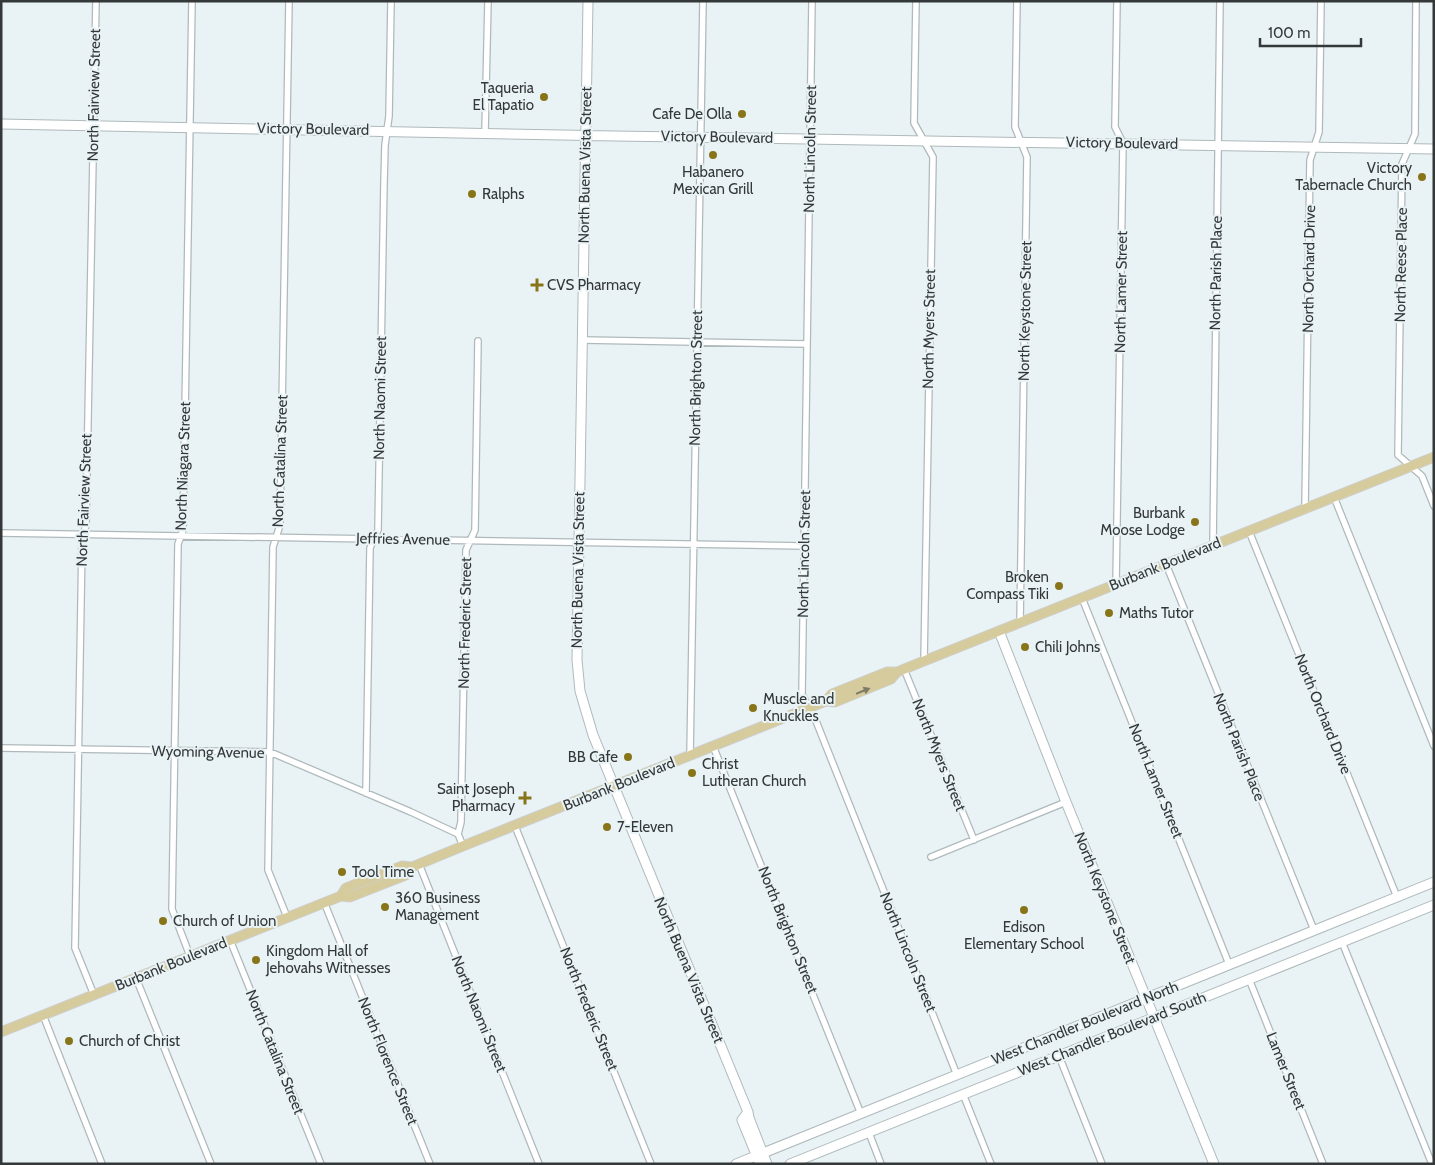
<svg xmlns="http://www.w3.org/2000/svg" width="1435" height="1165" font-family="Cabin,sans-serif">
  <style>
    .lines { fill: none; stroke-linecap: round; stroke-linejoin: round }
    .street-casing { stroke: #afb9bb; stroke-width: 8 }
    .secondary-casing { stroke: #afb9bb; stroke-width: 11 }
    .primary-casing { stroke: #cecfcf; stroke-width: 11 }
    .street { stroke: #fff; stroke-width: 5.5 }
    .secondary { stroke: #fff; stroke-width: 9 }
    .primary { stroke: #d6cb9c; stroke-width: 9 }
    .oneway { fill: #7d7a66 }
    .poi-dot { fill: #897519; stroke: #e9f3f6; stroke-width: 2 }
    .labels { text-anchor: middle; stroke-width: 4; stroke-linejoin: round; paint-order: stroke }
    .poi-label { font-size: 15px; fill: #343839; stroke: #e9f3f6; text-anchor: start }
    .street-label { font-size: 15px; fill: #343839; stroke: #e9f3f6 }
  </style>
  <rect width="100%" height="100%" fill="#e9f3f6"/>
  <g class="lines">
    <g class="street-casing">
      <path id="street" d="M812,1L802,694L816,721L957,1075
        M916,1L914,123L933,157L924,661
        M1017,1L1015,127L1027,157L1020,623
        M1416,1L1415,134L1402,164L1398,455L1422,476L1434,506
        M485,132L488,1
        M582,340L807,344
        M1334,497L1434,746
        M1305,508L1310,160L1319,132L1321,1
        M1249,531L1397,897
        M1,533L804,546
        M1213,545L1220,1
        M1166,564L1314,930
        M1116,584L1123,143L1115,127L1117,1
        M1082,598L1229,964
        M904,669L974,840
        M713,746L861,1114
        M1,748L270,752L411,812L458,834
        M690,755L703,1
        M366,793L370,548L378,530L384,182L385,145L389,116L391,1
        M515,826L651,1164
        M463,846L458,834L461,822L466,550L475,530L478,341
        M931,857L1066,802
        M419,864L539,1164
        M324,902L430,1164
        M287,917L268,870L273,547L280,525L289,1
        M230,940L321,1164
        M1342,942L1432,1164
        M190,956L172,909L178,544L183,530L192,1
        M136,978L211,1164
        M1249,979L1323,1164
        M94,995L75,948L82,543L86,524L96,1
        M43,1015L102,1164
        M1059,1056L1102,1164
        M963,1094L991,1164
        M869,1133L881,1164"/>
    </g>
    <g class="secondary-casing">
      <path id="secondary" d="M588,1L577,660L580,691L593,735L748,1112L749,1118L767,1164
        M1,124L615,136L1434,149
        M999,631L1066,802L1214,1164
        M748,1112L742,1120L760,1164
        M736,1164L1434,882
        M790,1164L1434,905"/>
    </g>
    <g class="primary-casing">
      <path id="primary" d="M826,701L832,694L887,672H897
        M341,896L346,888L402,866L412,867
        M1,1032L341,896L350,897L406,875L412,867L463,846L826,701L835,702L891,679L897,672L924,661L1434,457"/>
    </g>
    <use href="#street" class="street"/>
    <use href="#secondary" class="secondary"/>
    <use href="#primary" class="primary"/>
  </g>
  <defs><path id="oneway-solid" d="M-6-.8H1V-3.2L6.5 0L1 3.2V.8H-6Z" transform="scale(1.25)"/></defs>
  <use class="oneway" href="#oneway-solid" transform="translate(863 691) rotate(-22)"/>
  <g class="poi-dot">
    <circle cx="544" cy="97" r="5"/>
    <circle cx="742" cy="114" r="5"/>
    <circle cx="713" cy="155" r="5"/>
    <circle cx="1422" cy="177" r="5"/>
    <circle cx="472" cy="194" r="5"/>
    <path d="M534.5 277.5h5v5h5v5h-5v5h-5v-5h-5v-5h5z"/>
    <circle cx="1195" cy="522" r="5"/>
    <circle cx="1059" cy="586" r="5"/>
    <circle cx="1109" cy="613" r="5"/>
    <circle cx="1025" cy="647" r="5"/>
    <circle cx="753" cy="708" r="5"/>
    <circle cx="628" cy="757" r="5"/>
    <circle cx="692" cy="773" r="5"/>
    <path d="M522.5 790.5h5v5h5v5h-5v5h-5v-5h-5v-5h5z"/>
    <circle cx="607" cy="827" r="5"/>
    <circle cx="342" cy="872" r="5"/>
    <circle cx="385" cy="907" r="5"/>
    <circle cx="1024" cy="910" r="5"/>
    <circle cx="163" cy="921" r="5"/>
    <circle cx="256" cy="960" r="5"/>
    <circle cx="69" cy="1041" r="5"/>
  </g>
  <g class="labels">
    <g class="poi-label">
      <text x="534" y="93" text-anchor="end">Taqueria<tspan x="534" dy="17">El Tapatio</tspan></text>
      <text x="732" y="119" text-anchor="end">Cafe De Olla</text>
      <text x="1412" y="173" text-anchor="end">Victory<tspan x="1412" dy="17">Tabernacle Church</tspan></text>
      <text x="713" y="177" text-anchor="middle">Habanero<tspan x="713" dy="17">Mexican Grill</tspan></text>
      <text x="482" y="199">Ralphs</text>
      <text x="547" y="290">CVS Pharmacy</text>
      <text x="1185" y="518" text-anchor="end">Burbank<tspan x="1185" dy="17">Moose Lodge</tspan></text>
      <text x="1049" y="582" text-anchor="end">Broken<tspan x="1049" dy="17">Compass Tiki</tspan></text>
      <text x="1119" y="618">Maths Tutor</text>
      <text x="1035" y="652">Chili Johns</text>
      <text x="763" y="704">Muscle and<tspan x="763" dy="17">Knuckles</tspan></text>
      <text x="618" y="762" text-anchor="end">BB Cafe</text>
      <text x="702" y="769">Christ<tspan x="702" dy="17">Lutheran Church</tspan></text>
      <text x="515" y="794" text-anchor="end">Saint Joseph<tspan x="515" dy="17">Pharmacy</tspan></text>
      <text x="617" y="832">7-Eleven</text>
      <text x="352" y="877">Tool Time</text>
      <text x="395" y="903">360 Business<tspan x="395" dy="17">Management</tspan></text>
      <text x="173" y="926">Church of Union</text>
      <text x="1024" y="932" text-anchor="middle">Edison<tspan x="1024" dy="17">Elementary School</tspan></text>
      <text x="266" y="956">Kingdom Hall of<tspan x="266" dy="17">Jehovahs Witnesses</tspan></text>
      <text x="79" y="1046">Church of Christ</text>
    </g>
    <g class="street-label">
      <text transform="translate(94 95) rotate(-89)" y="5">North Fairview Street</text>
      <text transform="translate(313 129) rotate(1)" y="5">Victory Boulevard</text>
      <text transform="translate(717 137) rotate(1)" y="5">Victory Boulevard</text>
      <text transform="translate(1122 143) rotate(1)" y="5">Victory Boulevard</text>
      <text transform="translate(810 149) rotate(-89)" y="5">North Lincoln Street</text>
      <text transform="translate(585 165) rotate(-89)" y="5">North Buena Vista Street</text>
      <text transform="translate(1401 265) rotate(-89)" y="5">North Reese Place</text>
      <text transform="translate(1309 269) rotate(-89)" y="5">North Orchard Drive</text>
      <text transform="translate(1216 273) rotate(-89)" y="5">North Parish Place</text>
      <text transform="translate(1121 292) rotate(-89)" y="5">North Lamer Street</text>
      <text transform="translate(1025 311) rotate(-89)" y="5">North Keystone Street</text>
      <text transform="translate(929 329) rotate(-89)" y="5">North Myers Street</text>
      <text transform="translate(696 378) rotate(-89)" y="5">North Brighton Street</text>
      <text transform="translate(380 398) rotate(-89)" y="5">North Naomi Street</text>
      <text transform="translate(280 461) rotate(-88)" y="5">North Catalina Street</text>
      <text transform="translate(183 466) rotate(-88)" y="5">North Niagara Street</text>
      <text transform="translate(84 500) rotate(-88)" y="5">North Fairview Street</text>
      <text transform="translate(403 539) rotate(1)" y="5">Jeffries Avenue</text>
      <text transform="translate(804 554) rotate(-89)" y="5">North Lincoln Street</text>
      <text transform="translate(1165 564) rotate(-22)" y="5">Burbank Boulevard</text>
      <text transform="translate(578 570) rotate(-89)" y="5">North Buena Vista Street</text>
      <text transform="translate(465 623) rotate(-89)" y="5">North Frederic Street</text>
      <text transform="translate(1323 714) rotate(68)" y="5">North Orchard Drive</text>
      <text transform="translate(1239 747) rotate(68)" y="5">North Parish Place</text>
      <text transform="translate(208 752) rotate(1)" y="5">Wyoming Avenue</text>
      <text transform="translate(939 755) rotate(68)" y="5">North Myers Street</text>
      <text transform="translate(1156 781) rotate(68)" y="5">North Lamer Street</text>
      <text transform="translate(619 784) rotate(-22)" y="5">Burbank Boulevard</text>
      <text transform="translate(1105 898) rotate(68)" y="5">North Keystone Street</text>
      <text transform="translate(788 930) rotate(68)" y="5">North Brighton Street</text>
      <text transform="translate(908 952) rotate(68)" y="5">North Lincoln Street</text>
      <text transform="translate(171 964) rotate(-22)" y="5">Burbank Boulevard</text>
      <text transform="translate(689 970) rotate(67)" y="5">North Buena Vista Street</text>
      <text transform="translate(589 1009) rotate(68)" y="5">North Frederic Street</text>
      <text transform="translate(479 1014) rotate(68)" y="5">North Naomi Street</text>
      <text transform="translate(1085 1023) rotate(-22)" y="5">West Chandler Boulevard North</text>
      <text transform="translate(1112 1034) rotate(-22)" y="5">West Chandler Boulevard South</text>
      <text transform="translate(275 1052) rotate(68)" y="5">North Catalina Street</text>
      <text transform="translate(388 1061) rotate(68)" y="5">North Florence Street</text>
      <text transform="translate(1286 1071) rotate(68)" y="5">Lamer Street</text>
    </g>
  </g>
  <rect width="1435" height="1165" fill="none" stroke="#343839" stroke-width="5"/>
  <path d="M1260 38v8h101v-8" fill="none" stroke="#343839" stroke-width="2.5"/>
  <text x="1268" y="38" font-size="15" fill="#343839" stroke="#e9f3f6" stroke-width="4" paint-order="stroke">100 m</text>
</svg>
